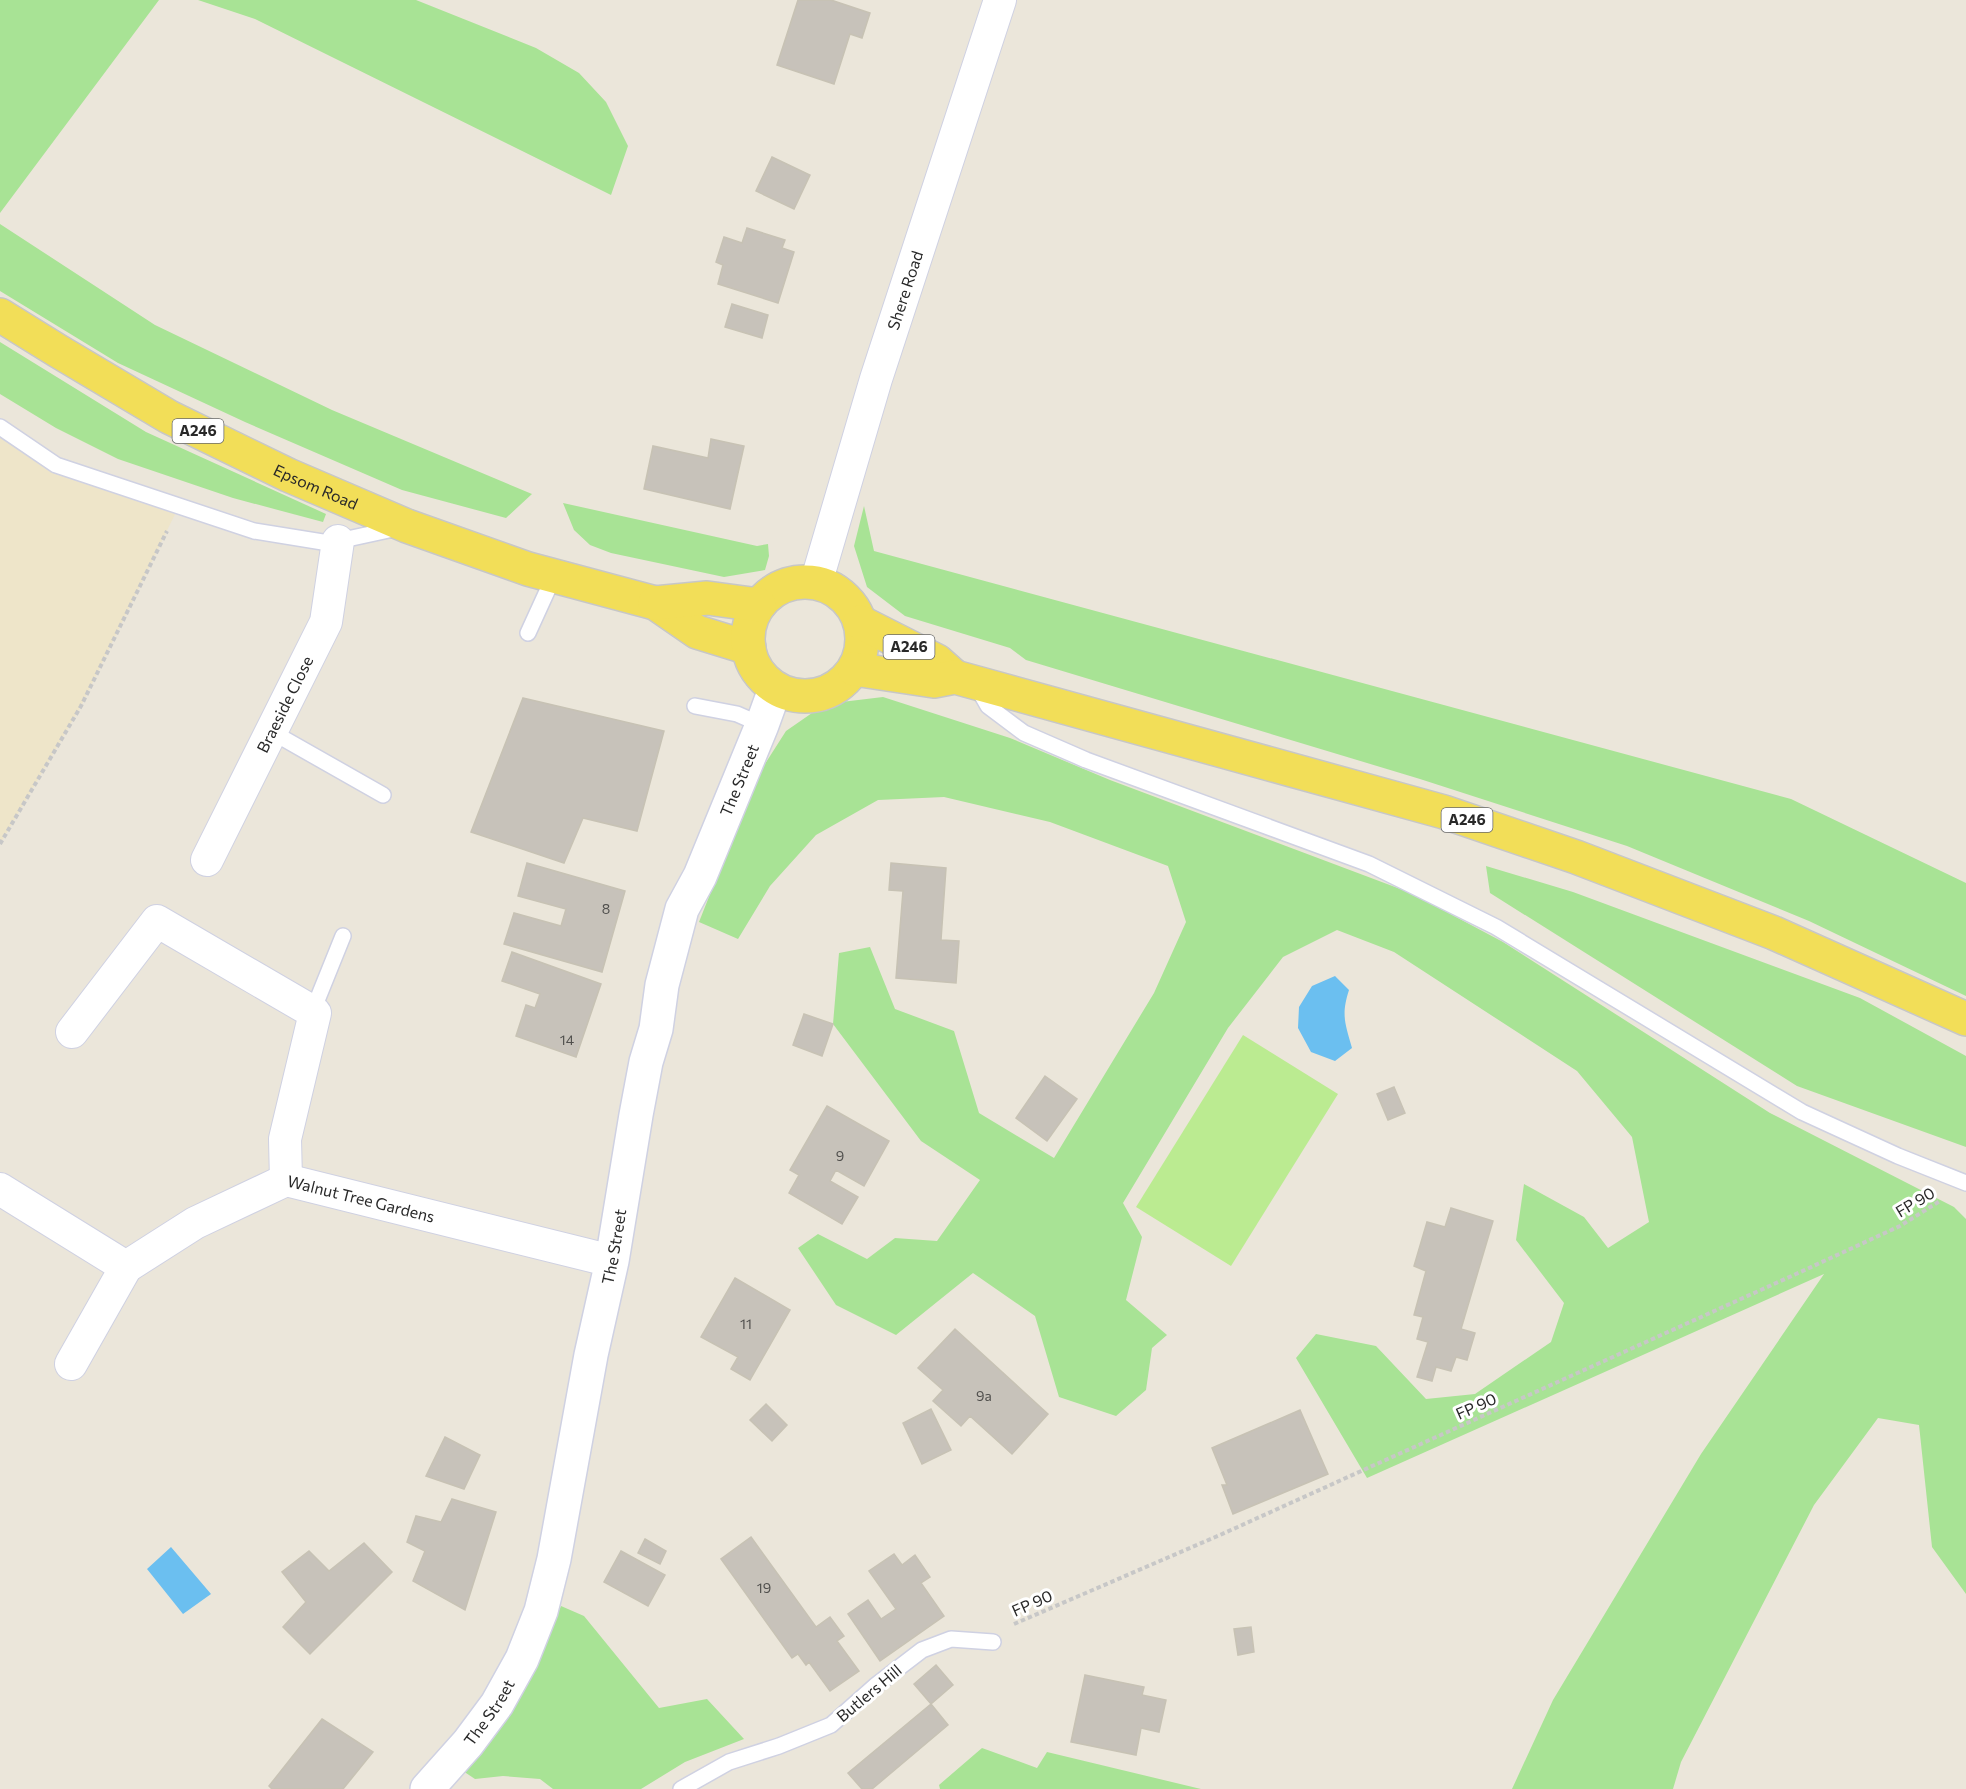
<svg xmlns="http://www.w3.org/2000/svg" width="1966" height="1789" font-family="Commissioner,sans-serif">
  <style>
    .education { fill: #eee5c9 }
    .green { fill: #a8e395 }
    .pitch { fill: #bbeb91 }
    .water { fill: #6bbff0 }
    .building { fill: #c7c2ba; stroke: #c7c2b4; stroke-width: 1.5 }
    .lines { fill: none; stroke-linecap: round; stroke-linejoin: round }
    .lane-casing { stroke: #cfd1e2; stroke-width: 18 }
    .street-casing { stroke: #cfd1e2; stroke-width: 34 }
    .secondary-casing { stroke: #cfd1e2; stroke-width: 36 }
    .primary-casing { stroke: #c7c7c7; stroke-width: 36 }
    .path { stroke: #c7c7c7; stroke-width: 4; stroke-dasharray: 4.5 3; stroke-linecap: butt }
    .lane { stroke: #fff; stroke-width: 15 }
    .street { stroke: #fff; stroke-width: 32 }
    .secondary { stroke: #fff; stroke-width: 33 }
    .primary { stroke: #f2de58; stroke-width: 33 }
    .labels { text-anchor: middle; stroke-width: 6; stroke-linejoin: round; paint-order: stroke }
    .number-label { font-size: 14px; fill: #504f4d }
    .shield { fill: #fff; stroke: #696969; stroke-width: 1.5 }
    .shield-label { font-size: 15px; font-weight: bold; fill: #292929 }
    .street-label { font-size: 16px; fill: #292929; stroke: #fff }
  </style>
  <rect width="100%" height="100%" fill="#ebe6da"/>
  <path class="education" d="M0,427L56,466L179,506L81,706L0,844Z"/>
  <path class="green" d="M0,0H159L0,213Z
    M198,0H416L536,48L579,73L606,102L628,146L611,195L255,19Z
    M0,224L155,325L332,410L532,494L506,518L402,490L245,422L118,363L0,291Z
    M0,342L146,432L326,514L323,522L233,498L118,459L56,428L0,394Z
    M563,503L757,546L768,544L769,556L765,570L724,577L611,553L590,545L574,530Z
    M864,506L874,551L1791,799L1966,883V996L1809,921L1627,846L1420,779L1026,660L1010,648L905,616L867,587L854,546Z
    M883,697L1010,738L1110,780L1411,893L1503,942L1770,1113L1954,1207L1966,1219V1594L1932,1547L1919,1425L1878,1418L1814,1505L1681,1762L1673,1789H1512L1553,1700L1701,1454L1824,1274L1367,1478L1296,1358L1316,1334L1376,1346L1426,1399L1475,1394L1551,1342L1564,1303L1516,1240L1524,1184L1584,1217L1608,1248L1649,1222L1632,1137L1577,1071L1394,952L1337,930L1283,957L1228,1028L1123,1203L1142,1237L1126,1300L1167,1335L1152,1348L1146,1390L1116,1416L1059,1397L1035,1316L973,1273L896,1335L836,1305L798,1248L818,1234L867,1259L895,1238L937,1241L980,1180L921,1141L833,1024L839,953L870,947L895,1009L954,1031L979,1113L1054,1158L1154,993L1186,922L1168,866L1050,822L944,797L878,800L816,835L770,886L738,939L699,922L756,778L786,731L825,704Z
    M1486,866L1573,892L1860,998L1966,1056V1147L1797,1086L1490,893Z
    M561,1606L584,1616L659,1708L707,1699L744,1739L685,1762L641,1789H553L540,1779L503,1776L475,1779L463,1771L535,1661Z
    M982,1748L1037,1768L1047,1752L1201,1789H940L939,1785Z"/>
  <path class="pitch" d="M1243,1035L1338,1094L1231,1266L1136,1207Z"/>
  <path class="water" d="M1335,976L1349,990C1341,1015 1345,1023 1352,1048L1335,1061L1311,1052L1298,1028L1299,1007L1312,986Z
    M171,1547L211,1594L183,1614L147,1569Z"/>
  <path class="building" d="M798,0H831L870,13L862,38L850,34L834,84L777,65Z
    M772,157L810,175L794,209L756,191Z
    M747,228L785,240L782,248L794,252L778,303L718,284L723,265L716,262L724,237L742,243Z
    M732,304L768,315L762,338L725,327Z
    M711,439L744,446L730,509L644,489L653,446L708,458Z
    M523,698L664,731L637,831L583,818L564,863L471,832Z
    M527,863L625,891L602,972L504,944L514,913L561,926L566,909L518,896Z
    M891,863L946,868L941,940L959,941L956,983L896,978L903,891L889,890Z
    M512,952L601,984L576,1057L516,1036L526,1005L535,1008L540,994L502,981Z
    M804,1014L833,1024L822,1056L793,1045Z
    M1045,1076L1077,1099L1047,1141L1016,1118Z
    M1394,1087L1405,1113L1388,1120L1377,1094Z
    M827,1106L889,1141L864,1186L836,1170L830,1181L858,1197L842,1224L789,1193L799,1175L790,1170Z
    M1451,1208L1493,1221L1461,1329L1475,1333L1467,1360L1456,1357L1451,1371L1436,1367L1432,1381L1417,1377L1428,1342L1417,1339L1423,1317L1414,1315L1426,1271L1414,1266L1427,1222L1445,1227Z
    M735,1278L790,1310L750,1380L731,1369L738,1357L701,1337Z
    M955,1329L1048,1414L1012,1454L970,1416L961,1426L933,1401L943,1390L918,1368Z
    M766,1404L787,1425L772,1441L750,1420Z
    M931,1409L951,1450L922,1464L903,1423Z
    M1300,1410L1328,1474L1233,1514L1222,1485H1227L1212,1448Z
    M445,1437L480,1455L464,1489L426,1476Z
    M452,1499L496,1512L465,1610L413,1581L425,1551L407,1542L416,1516L441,1522Z
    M751,1537L816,1627L830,1617L844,1636L837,1641L859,1671L830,1691L809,1662L806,1665L798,1654L792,1658L721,1559Z
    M645,1539L666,1551L660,1564L638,1553Z
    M364,1543L392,1572L310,1654L283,1627L306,1602L282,1572L309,1551L329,1571Z
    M621,1551L665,1575L648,1606L604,1582Z
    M894,1554L902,1565L915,1555L930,1577L921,1583L944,1616L880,1661L848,1614L868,1600L881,1619L896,1609L869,1571Z
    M1251,1627L1254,1652L1238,1655L1234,1629Z
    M936,1665L953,1685L931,1704L914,1684Z
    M1085,1675L1144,1687L1142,1695L1166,1700L1159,1732L1141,1728L1136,1755L1071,1742Z
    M931,1704L948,1725L872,1789H862L848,1773Z
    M322,1719L373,1752L343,1789H272L269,1786Z"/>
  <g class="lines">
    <g class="lane-casing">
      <path id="lane" d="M0,427L56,465L254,531L335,544L338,541L398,528
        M528,633L554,576
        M977,687L988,706L1024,733L1086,760L1369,864L1496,927L1802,1112L1898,1156L1966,1183
        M695,706L737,714L762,725
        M272,732L383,795
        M315,1013L318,998L343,936
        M681,1789L729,1762L779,1746L831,1725L875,1686L922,1650L951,1639L993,1642"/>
    </g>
    <g class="street-casing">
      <g id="street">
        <path id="s1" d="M816,583L876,379L1000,0"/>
        <path id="s2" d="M207,860L326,622L338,541"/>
        <path d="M72,1032L157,921L315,1013L285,1139L286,1180"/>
        <path id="s3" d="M0,1189L126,1267L195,1223L286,1180L612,1261"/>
        <path d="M71,1364L126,1267"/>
      </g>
    </g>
    <g class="secondary-casing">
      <g id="secondary">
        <path id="s4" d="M427,1789L468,1743L497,1704L522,1659L541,1611L554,1559L591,1355L612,1261L636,1115L646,1062L656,1029L662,985L682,909L700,876L762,725L775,689"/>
      </g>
    </g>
    <g class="primary-casing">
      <g id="primary">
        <path id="s5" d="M0,315L58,351L169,417L288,475L407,526L528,569L655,603L697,632L749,648"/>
        <circle cx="805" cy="639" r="57"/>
        <path d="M655,603L707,598L759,605"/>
        <path d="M860,622L937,661L955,677"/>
        <path d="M854,669L934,681L955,677L1444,812L1576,857L1774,933L1966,1019"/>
      </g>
    </g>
    <path class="path" d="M0,844L81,706L167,531
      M1014,1624L1220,1535L1796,1274L1900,1226L1940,1201"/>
    <use href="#lane" class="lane"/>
    <use href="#street" class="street"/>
    <use href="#secondary" class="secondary"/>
    <use href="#primary" class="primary"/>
  </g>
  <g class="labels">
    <g class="number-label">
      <text x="606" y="914">8</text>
      <text x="567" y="1045">14</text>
      <text x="840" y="1161">9</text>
      <text x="746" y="1329">11</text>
      <text x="984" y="1401">9a</text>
      <text x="764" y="1593">19</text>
    </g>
    <g class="shield">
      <rect x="172.5" y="419" width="51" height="24" rx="4.5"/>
      <rect x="883.5" y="635" width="51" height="24" rx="4.5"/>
      <rect x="1441.5" y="808" width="51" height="24" rx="4.5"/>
    </g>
    <g class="shield-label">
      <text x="198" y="436">A246</text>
      <text x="909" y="652">A246</text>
      <text x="1467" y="825">A246</text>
    </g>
    <g class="street-label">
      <text dy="6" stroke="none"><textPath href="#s1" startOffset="306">Shere Road</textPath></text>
      <text dy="6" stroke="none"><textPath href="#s5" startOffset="360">Epsom Road</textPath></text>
      <text dy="6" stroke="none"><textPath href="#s2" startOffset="174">Braeside Close</textPath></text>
      <text dy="6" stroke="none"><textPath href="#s4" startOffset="1071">The Street</textPath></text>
      <text dy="6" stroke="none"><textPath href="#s3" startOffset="408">Walnut Tree Gardens</textPath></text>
      <text transform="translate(1915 1202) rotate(-31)" y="6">FP 90</text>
      <text dy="6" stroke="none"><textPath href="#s4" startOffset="585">The Street</textPath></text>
      <text transform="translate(1476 1406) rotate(-24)" y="6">FP 90</text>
      <text transform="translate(1032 1603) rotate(-24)" y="6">FP 90</text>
      <text transform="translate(869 1693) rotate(-40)" y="6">Butlers Hill</text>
      <text dy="6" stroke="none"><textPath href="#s4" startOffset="99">The Street</textPath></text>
    </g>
  </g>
</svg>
